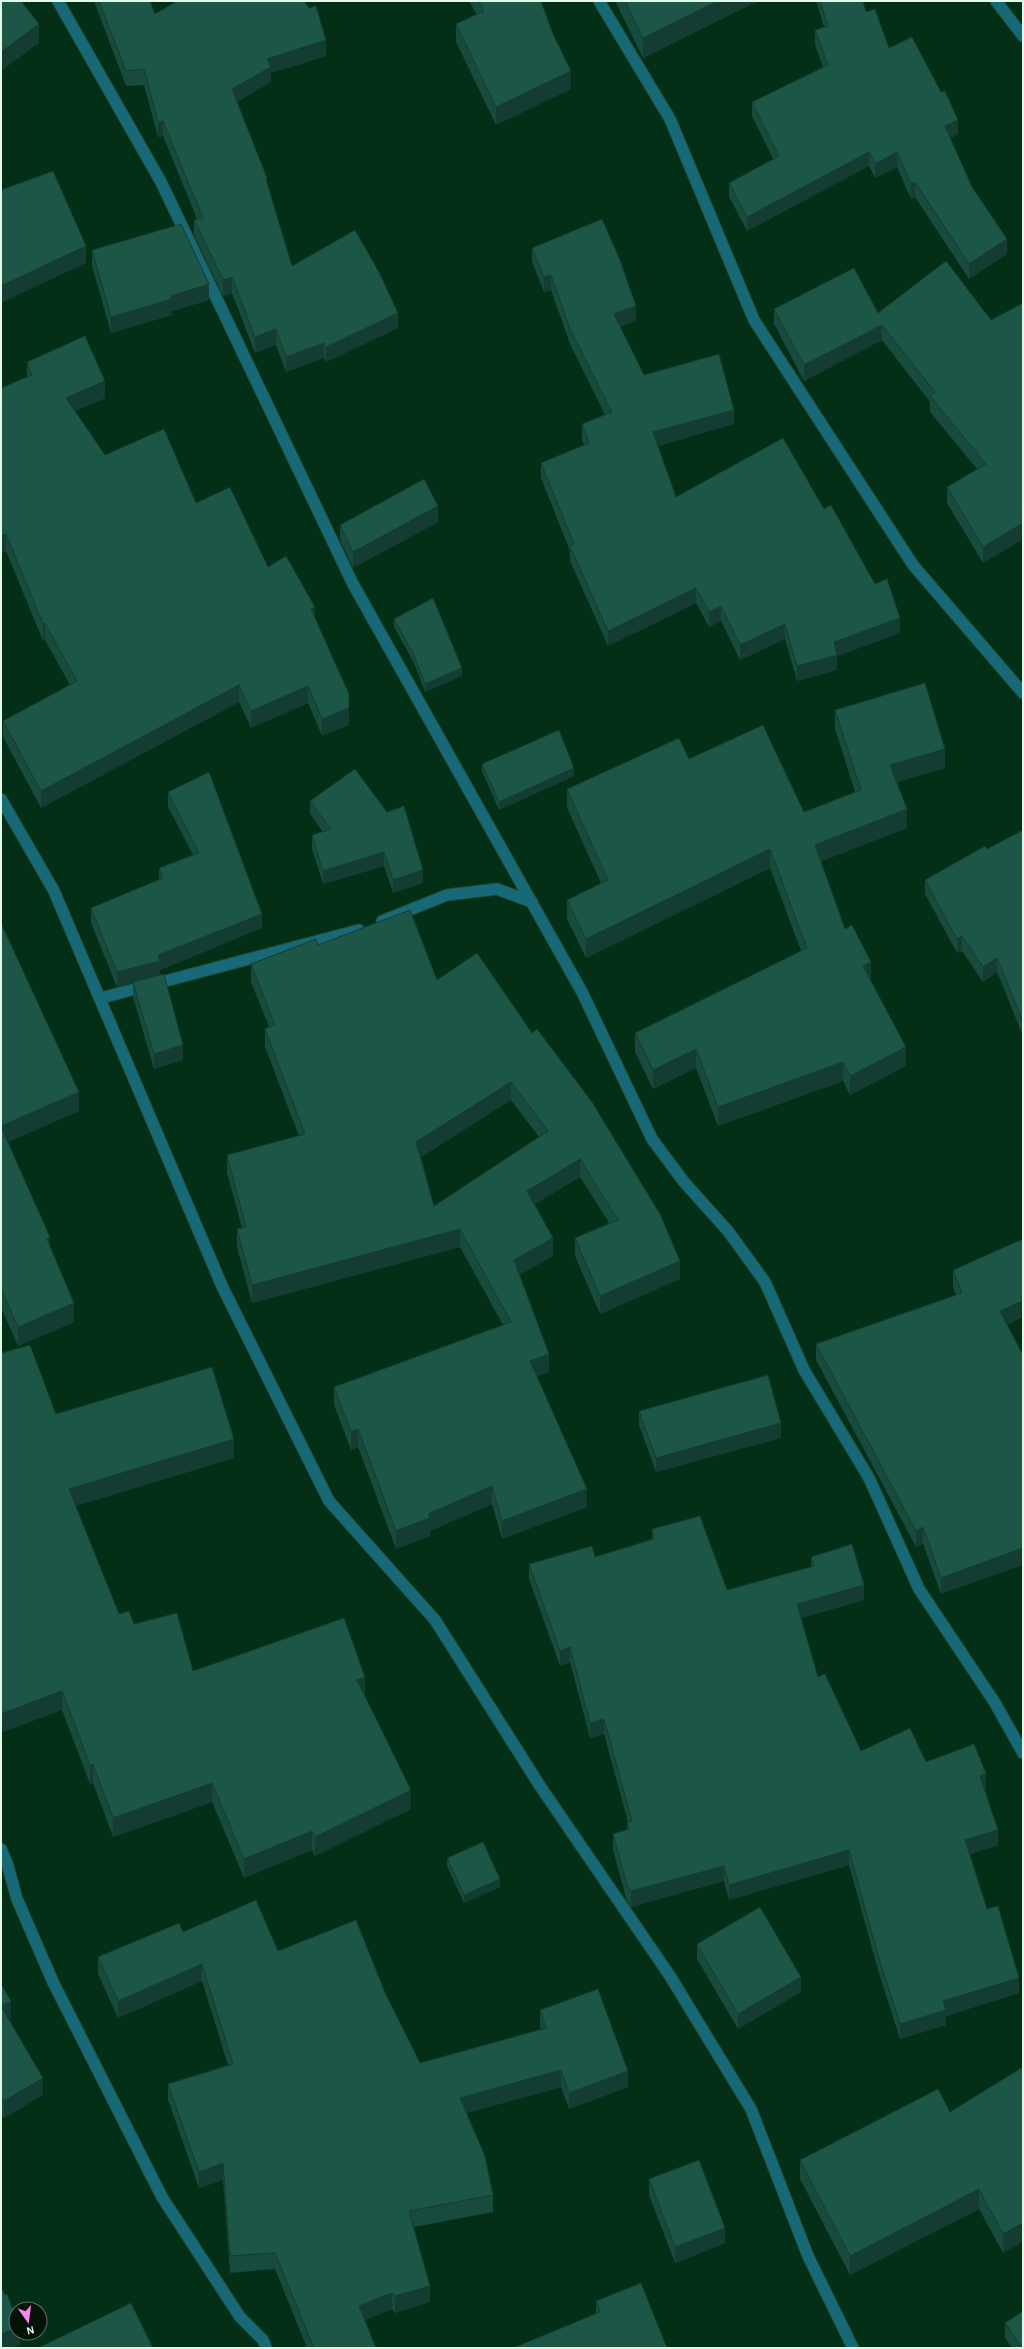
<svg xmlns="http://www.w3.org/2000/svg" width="1024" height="2349" font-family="'Alegreya Sans',sans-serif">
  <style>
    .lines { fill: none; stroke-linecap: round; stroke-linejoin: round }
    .minor-casing { stroke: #224b33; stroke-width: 13 }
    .minor { stroke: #186977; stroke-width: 11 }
    .wall { fill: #184a3d; fill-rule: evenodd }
    .shaded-wall { fill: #143c32 }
    .building { fill: #1c5647; stroke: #143c32; fill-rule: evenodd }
  </style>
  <rect width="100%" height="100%" fill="#022f15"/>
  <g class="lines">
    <g class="minor-casing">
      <path id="minor" d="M58,1L161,182L353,584L582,992L652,1139L684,1182L728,1231L765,1282L804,1370L869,1478L919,1589L995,1703L1023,1753
        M599,1L670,119L754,320L913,565L1023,693
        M996,1L1023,36
        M1,799L54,891L222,1286L329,1501L435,1620L540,1786L670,1976L751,2109L808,2256L853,2348
        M382,921L447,895L497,889L532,902
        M101,998L359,930
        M1,1849L7,1863L17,1899L53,1982L162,2197L240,2317L263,2340L266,2348"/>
    </g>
    <use href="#minor" class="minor"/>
  </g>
  <path class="wall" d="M94,1H150L155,14L326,56L271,73V82L237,102L267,184L292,266L398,328L326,362L324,358L286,372L276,345L255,353L232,293L223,296L194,235V220L197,219L163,136L158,137L144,85L126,86Z
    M469,1H541L571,89L496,125L456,42V24L477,15Z
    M615,1H758L643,58Z
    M816,1H863L866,12L889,48L958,134L950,138L972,187L1007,254L969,279L915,197L911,199L897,167L875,178L869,166L747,231L729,197V183L773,159L752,116V102L823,67L815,45V30L824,27Z
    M532,248L636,321L620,327L644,375L734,424L658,446L676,497L824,509L900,633L837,656V670L797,681L785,639L740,660L721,621L709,627L696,603L608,646L570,561V551L541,478V463L584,446L582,439V424L605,415L570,344L551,290L544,292L532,262Z
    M92,250L209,300L172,311V315L111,333L92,266Z
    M1023,303V539L983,563L947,503V487L977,469L930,412V402L882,340L804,381L774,324V309L878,313L991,320Z
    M27,362L105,398L75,411L105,455L196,503L268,567L315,618L349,725L322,736L308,703L251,728L239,702L41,808L3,737V721L70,685L45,640L43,641L6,551L1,552V388L27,377Z
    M438,522L353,568L340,540V525Z
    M394,619L462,676L425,692L414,663L394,627Z
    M835,710L945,768L897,782L907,828L821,861L845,929L871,981L906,1066L850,1095L843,1081L718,1126L696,1068L653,1089L635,1052V1033L801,951L770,868L586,958L567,919V900L601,883L567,808V789L689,759L804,812L855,792L835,729Z
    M482,764L574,776L499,810L482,771Z
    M355,769L423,883L393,893L384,866L323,884L312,849V835L323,832L310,814V801Z
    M168,792L262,928L160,970V975L183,1060L154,1069L133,997V982L117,987L91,923V908L159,880V868L193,855L168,807Z
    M1023,830V1036L997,972L983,982L962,951L957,953L925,894V880L987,849Z
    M1,923L79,1111L8,1142L50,1247L74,1322L18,1346L1,1308Z
    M318,945L437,980L680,1279L600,1314L575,1256V1238L609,1223L580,1177L535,1204L553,1256L519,1275L549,1372L537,1376L587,1507L502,1539L492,1504L430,1531V1536L396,1549L358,1447L351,1450L334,1405V1387L503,1325L460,1247L252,1303L237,1247V1229L242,1228L227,1173V1155L299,1136L265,1047V1029L269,1027L251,982V964ZM511,1100L539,1137L434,1206L421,1157Z
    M953,1270L1007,1324L941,1594L923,1544L916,1547L816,1360V1344L956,1295L953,1287Z
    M639,1411L781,1438L656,1472L639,1425Z
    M56,1414L234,1458L75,1506L119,1614L134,1624L193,1671L365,1696L411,1809L315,1856L312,1850L244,1878L212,1802L113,1837L93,1783L90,1784L62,1710Z
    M652,1529L727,1590L811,1567V1557L864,1600L801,1618L818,1677L861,1751L926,1762L986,1789H985L998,1845L970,1854L987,1909L1019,1993L946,2016V2025L900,2039L878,1970L849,1865L729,1900L724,1881L631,1907L627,1901L613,1850V1834L627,1830V1822H628L604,1734L590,1738L570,1662L560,1666L529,1579V1564L595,1557L652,1539Z
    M447,1858L500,1887L464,1903L447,1866Z
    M183,1932L278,1951L386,1995L420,2063L541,2030L540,2026V2010L628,2087L569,2109L561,2087L466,2113L493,2195V2212L414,2227L430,2302L395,2313L392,2309L365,2320L376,2348H307L275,2269L230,2273L223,2180L199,2188L168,2100V2084L228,2065L202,1981L118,2018L98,1974V1957Z
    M697,1944L801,1992L738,2029L697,1959Z
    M1,1984L11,2018L9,2019L43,2095L4,2118L2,2115Z
    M1023,2067L1003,2253L979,2209L850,2275L800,2179V2160L950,2112Z
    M649,2179L725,2243L675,2263L649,2195Z
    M596,2301L667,2348L596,2314Z
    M1005,2323L1023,2348H1012L1005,2338Z"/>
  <path class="shaded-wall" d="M718,1H758L643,58V38Z
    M39,24V43L1,71V52Z
    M326,40V56L271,73V82L232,104V89L267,59Z
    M571,71V89L496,125V107Z
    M958,120V134L945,140V126Z
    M163,121V136L158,137V122Z
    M869,152V166L747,231V217Z
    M897,152V167L875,178V164Z
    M915,182V197L911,199V184Z
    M1007,239V254L969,279V264Z
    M86,246V263L1,303V286Z
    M551,275V290L544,292V277Z
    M232,277V293L223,296V280Z
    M209,284V300L172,311V315L111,333V317L171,296Z
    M636,306V321L614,329V314Z
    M398,313V328L326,362V347Z
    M882,325V340L804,381V365Z
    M276,329V345L255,353V337Z
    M324,343V358L286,372V357Z
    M105,381V398L66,415V398Z
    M734,410V424L653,447V432Z
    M438,506V522L353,568V552Z
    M1023,523V539L983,563V547Z
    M6,534V551L1,552V535Z
    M696,588V603L608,646V631Z
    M721,606V621L709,627V612Z
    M315,607V624L311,609Z
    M900,618V633L837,656V670L797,681V666L834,642Z
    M45,623V640L43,641V624Z
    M785,624V639L740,660V645Z
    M462,668V676L425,692V684Z
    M239,685V702L41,808V791Z
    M308,686V703L251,728V711Z
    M349,708V725L322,736V719Z
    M945,749V768L890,784V765Z
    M574,768V776L499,810V802Z
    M907,809V828L815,864V845Z
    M770,849V868L586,958V939Z
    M384,852V866L323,884V871Z
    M423,870V883L393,893V880Z
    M262,914V928L160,970V975L117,987V972Z
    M962,936V951L957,953V939Z
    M997,958V972L983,982V967Z
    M871,962V981L863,966Z
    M183,1045V1060L154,1069V1054Z
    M906,1047V1066L850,1095V1076Z
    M696,1049V1068L653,1089V1070Z
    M843,1062V1081L718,1126V1107Z
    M511,1082V1100L416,1160V1142Z
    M79,1092V1111L1,1145V1126Z
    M580,1159V1177L527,1209V1191Z
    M460,1229V1247L252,1303V1285Z
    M50,1237V1256L47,1239Z
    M553,1238V1256L514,1278V1260Z
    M680,1261V1279L600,1314V1296Z
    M1023,1301V1317L1000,1328V1311Z
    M74,1303V1322L18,1346V1327Z
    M549,1354V1372L530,1379V1361Z
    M781,1423V1438L656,1472V1458Z
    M358,1429V1447L351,1450V1432Z
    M234,1439V1458L69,1508V1489Z
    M492,1486V1504L430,1531V1536L396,1549V1531L428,1514Z
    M587,1489V1507L502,1539V1521Z
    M923,1527V1544L916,1547V1531Z
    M1023,1548V1565L941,1594V1578Z
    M864,1585V1600L797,1619V1604Z
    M570,1647V1662L560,1666V1651Z
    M365,1677V1696L357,1680Z
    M62,1691V1710L1,1733V1714Z
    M604,1719V1734L590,1738V1723Z
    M93,1764V1783L90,1784V1765Z
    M986,1773V1789L980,1791V1776Z
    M212,1783V1802L113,1837V1818Z
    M411,1790V1809L315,1856V1837Z
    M998,1830V1845L965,1855V1840Z
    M312,1831V1850L244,1878V1859Z
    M849,1850V1865L729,1900V1885Z
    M724,1866V1881L631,1907V1891Z
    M500,1879V1887L464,1903V1895Z
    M202,1964V1981L118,2018V2001Z
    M801,1977V1992L738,2029V2014Z
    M1019,1978V1993L946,2016V2025L900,2039V2024L943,2001Z
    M11,2001V2018L1,2023V2006Z
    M561,2070V2087L460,2115V2098Z
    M628,2071V2087L569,2109V2093Z
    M43,2078V2095L4,2118V2101Z
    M1,2098H2V2115L1,2116Z
    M223,2163V2180L199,2188V2172Z
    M979,2189V2209L850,2275V2256Z
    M1023,2223V2242L1003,2253V2234Z
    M725,2228V2243L675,2263V2247Z
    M430,2286V2302L395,2313V2296Z
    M392,2293V2309L359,2323V2306Z
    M16,2329V2333H20V2345L11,2348H1V2334Z"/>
  <path class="building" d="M1,1H21L39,24L1,52Z
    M99,1H150L155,14L177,1H304L309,8L316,6L326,40L267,59L271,67L232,89L267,178L266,179L292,266L355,230L379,272L398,313L326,347L324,343L286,357L276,329L255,337L232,277L223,280L194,220L203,218L163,121L158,122L144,69L126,71Z
    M479,1H541L553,34L571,71L496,107L456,24L484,11Z
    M625,1H718L643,38Z
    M820,1H863L866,12L875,9L889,48L912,37L941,92L945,91L958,120L945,126L972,187L1007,239L969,264L915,182L911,184L897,152L875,164L869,152L747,217L729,183L779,156L752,102L828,65L815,30L828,26Z
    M53,171L86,246L1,286V190Z
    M602,219L620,260L636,306L614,314L644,375L719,354L734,410L653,432L676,497L783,438L824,509L831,505L875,584L887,579L900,618L834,642L837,655L797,666L785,624L740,645L721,606L709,612L696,588L608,631L570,546L574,544L541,463L589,443L582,424L612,412L570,329L551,275L544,277L532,248Z
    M181,224L209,284L171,296L172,299L111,317L92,250Z
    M946,261L991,320L1023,303V523L983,547L947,487L986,464L930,396L935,392L882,325L804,365L774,309L854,268L878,313Z
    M85,336L105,381L66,398L105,455L164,429L196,503L230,487L268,567L286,556L315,607L311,609L349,694V708L322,719L308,686L251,711L239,685L41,791L3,721L77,681L45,623L43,624L6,534L1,535V388L32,375L27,362Z
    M424,479L438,506L353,552L340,525Z
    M433,598L462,668L425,684L414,655L394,619Z
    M925,683L945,749L890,765L907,809L815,845L845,929L852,925L871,962L863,966L906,1047L850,1076L843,1062L718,1107L696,1049L653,1070L635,1033L807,948L770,849L586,939L567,900L608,880L567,789L679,738L689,759L763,725L804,812L861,790L835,710Z
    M559,730L574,768L499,802L482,764Z
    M355,769L387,812L404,806L423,870L393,880L384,852L323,871L312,835L331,829L310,801Z
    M209,772L262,914L158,955L160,961L117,972L91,908L163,878L159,868L199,853L168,792Z
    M1023,830V1022L997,958L983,967L962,936L957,939L925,880L985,846L987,849Z
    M410,910L437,980L477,953L532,1033L537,1029L592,1102L660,1214L680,1261L600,1296L575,1238L618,1220L580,1159L527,1191L553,1238L514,1260L549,1354L530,1361L587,1489L502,1521L492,1486L428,1514L430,1518L396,1531L358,1429L351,1432L334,1387L511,1322L460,1229L252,1285L237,1229L246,1227L227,1155L305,1134L265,1029L275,1025L251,964L316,939L318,945ZM511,1082L548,1131L434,1206L416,1142Z
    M1,923L79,1092L1,1126Z
    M164,974L183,1045L154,1054L133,982Z
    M1,1127L50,1237L47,1239L74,1303L18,1327L1,1289Z
    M1023,1239V1301L1000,1311L1023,1355V1548L941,1578L923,1527L916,1531L816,1344L962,1293L953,1270Z
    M30,1345L56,1414L212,1367L234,1439L69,1489L119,1614L129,1611L134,1624L177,1613L193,1671L344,1618L365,1677L357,1680L411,1790L315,1837L312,1831L244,1859L212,1783L113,1818L93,1764L90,1765L62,1691L1,1714V1353Z
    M768,1375L781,1423L656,1458L639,1411Z
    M700,1516L727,1590L814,1566L811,1557L852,1544L864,1585L797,1604L818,1677L825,1674L861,1751L910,1728L926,1762L974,1744L986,1773L980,1776L998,1830L965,1840L987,1909L998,1906L1019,1978L943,2001L946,2010L900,2024L878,1955L849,1850L729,1885L724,1866L631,1891L627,1885L613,1834L629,1829L627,1822L632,1821L604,1719L590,1723L570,1647L560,1651L529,1564L592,1546L595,1557L654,1539L652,1529Z
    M483,1842L500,1879L464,1895L447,1858Z
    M256,1900L278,1951L356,1920L386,1995L420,2063L546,2028L540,2010L598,1989L628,2071L569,2093L561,2070L460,2098L485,2156L493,2195L409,2211L430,2286L395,2296L392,2293L359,2306L376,2348H314L275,2253L230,2256L223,2163L199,2172L168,2084L233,2064L202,1964L118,2001L98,1957L179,1923L183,1932Z
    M760,1907L801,1977L738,2014L697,1944Z
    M1,1984L11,2001L1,2006L43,2078L4,2101L2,2098H1Z
    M1023,2067V2223L1003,2234L979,2189L850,2256L800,2160L938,2089L950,2112Z
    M699,2160L725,2228L675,2247L649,2179Z
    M641,2283L667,2348H513L600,2312L596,2301Z
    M1,2287L5,2295L7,2294L16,2318V2329L1,2334Z
    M131,2303L153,2348H38Z
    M1023,2311V2348H1022L1005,2323Z"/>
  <rect width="1024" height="2349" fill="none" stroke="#e3fae9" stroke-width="4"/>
  <g transform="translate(28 2321) rotate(166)"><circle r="19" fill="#041308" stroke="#5d6f62"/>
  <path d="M0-3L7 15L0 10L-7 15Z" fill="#f987e9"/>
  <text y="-6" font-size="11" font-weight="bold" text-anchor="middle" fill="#e3fae9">N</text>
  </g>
</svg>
